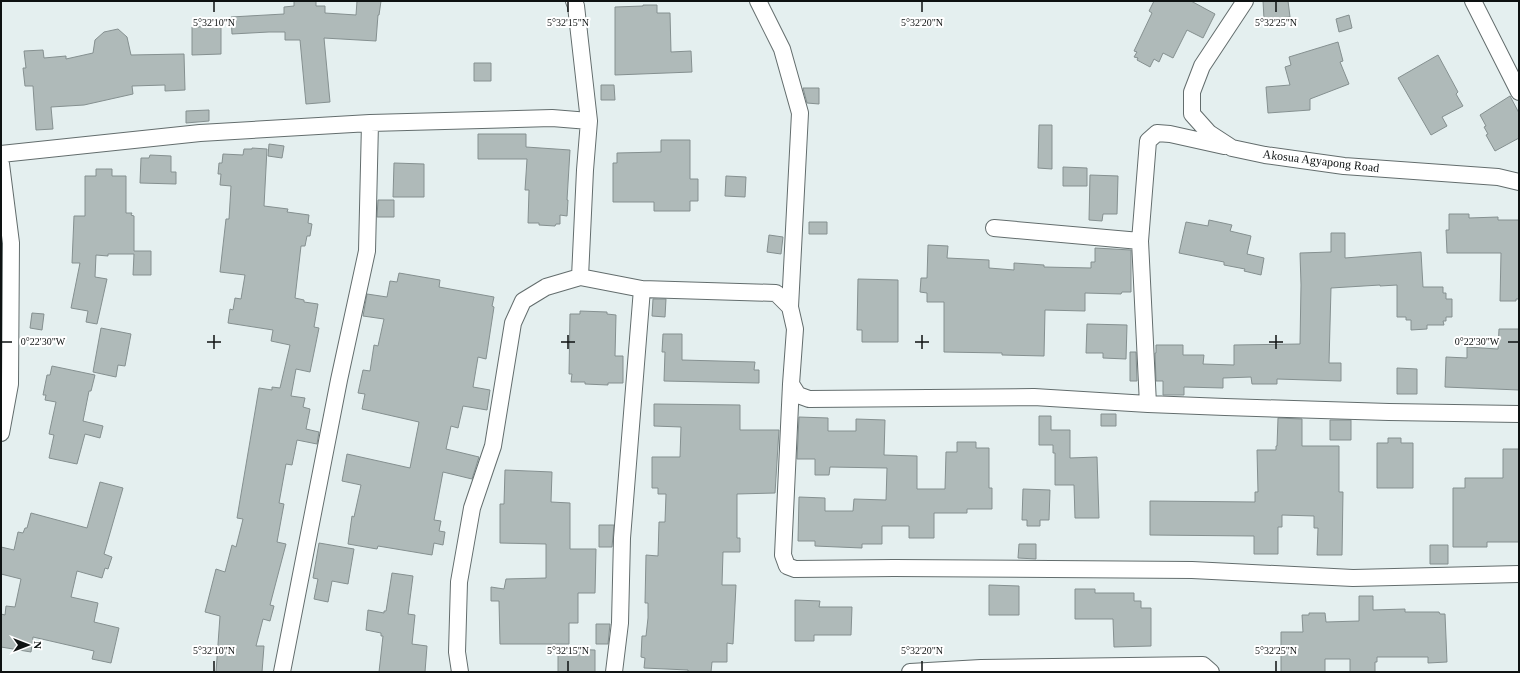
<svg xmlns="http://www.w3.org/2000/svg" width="1520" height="673" font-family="Georgia,serif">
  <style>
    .building { fill: #afbab9; stroke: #859090 }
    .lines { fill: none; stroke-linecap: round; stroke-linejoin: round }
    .minor-casing { stroke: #636d6d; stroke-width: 18 }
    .minor { stroke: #fff; stroke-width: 16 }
    .ticks { fill: none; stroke: #0e1212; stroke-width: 1.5 }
    .labels { text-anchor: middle; stroke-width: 4; stroke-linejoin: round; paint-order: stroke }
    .street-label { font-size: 12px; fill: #0e1212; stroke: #fff }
    .ticks-label { font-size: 10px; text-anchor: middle; fill: #0e1212; stroke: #fff; stroke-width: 4; stroke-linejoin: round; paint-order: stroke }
  </style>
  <rect width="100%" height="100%" fill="#e4efef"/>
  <path class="building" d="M294,1H316V6H325V13L356,15L357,1H381L379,15H378L376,41L324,38L330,102L306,104L300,40H285V32H269L232,34L231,17L284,14V7L294,6Z
    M1154,1H1191L1215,14L1203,38L1187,30L1173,58L1163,53L1159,62L1154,59L1150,67L1137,60L1138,58L1134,57L1137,52L1134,51L1152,13L1149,11Z
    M1263,1H1288L1290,17L1264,19Z
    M643,5H657V13H670L671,52L691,51L692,72L615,75V7L643,6Z
    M1349,15L1352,28L1339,32L1336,19Z
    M221,26V54L192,55V27Z
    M118,29L127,37L131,55L184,54L185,90L165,91V85L132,86L133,94L84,105L51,107L53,129L36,130L33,86H25L23,68H26L24,51L43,50L44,58L66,56V59L93,53L95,40L104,32Z
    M1338,42L1343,61L1340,62L1349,84L1310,99V110L1268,113L1266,87L1290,85L1285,67L1291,65L1289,57Z
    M1438,55L1458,92L1456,94L1463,106L1442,117L1447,126L1431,135L1398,78Z
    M474,63H491V81H474Z
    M601,85H614L615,100H601Z
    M803,88H819V104L807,103Z
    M1510,96L1519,113V138L1495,151L1486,135L1488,134L1484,127L1486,126L1480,115Z
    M209,110V121L186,123V111Z
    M1039,125H1052V169L1038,168Z
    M478,134H526V147L570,150L567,200H568L567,216L560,215V224H556L555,226L539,225V223H528L529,190H525L527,159H478Z
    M661,140H690V179H698V201H690V211H654V202H613V163H617V153L661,152Z
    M269,144L284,146L282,158L268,156Z
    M252,148L267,149L264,206L288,209L287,212L309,215L308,223L312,224L310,236H307L305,246H301L295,298L304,300V302L318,304L314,327L319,328L310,372L296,369L291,396L305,398L303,407L310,409L306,429L319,432L317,444L297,440L292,465L286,464L279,503L284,504L277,542L286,544L270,605L274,606L270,621L263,619L256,646H264L262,672H216L220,616L205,612L216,569L225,572L232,545L236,547L243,519L237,518L259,388L272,390V387L280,388L290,345L271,341L273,330L228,323L230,309L233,310L235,298L241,299L245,275L220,272L226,219H229L231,186L220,185L221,174H218L219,163H222L223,154L243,155L244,149H252Z
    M150,155L171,156V172H176V184L140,183L141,158H149Z
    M394,163L424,164V197H393Z
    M1063,167L1087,168V186H1063Z
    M96,169H112V176H126V213H132L131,215L134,216V251H151V275H133L134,254H108V256L96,255L95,277L107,279L97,324L86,322L88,311L71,308L80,263H72L74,216H85V176H96Z
    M1090,175L1118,176L1117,214H1103L1102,221L1089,220Z
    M726,176L746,177L745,197L725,196Z
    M378,200H394V217H377Z
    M1449,214H1469V218L1498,217V220H1519V299H1516V301H1500L1501,253H1447L1446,230H1449Z
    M1209,220L1232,225L1230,231L1251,236L1247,254L1264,258L1261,275L1244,271L1245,269L1224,265V262L1179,253L1186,222L1208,226Z
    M809,222H827V234H809Z
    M1331,233H1345V258L1421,252L1423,287H1443V293H1446V299H1452V317H1446V321H1443L1444,325H1427V329L1411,330V320H1406V317H1397V285L1380,286V285L1331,288L1329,363H1341V381L1277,379V384H1252L1251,377L1223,378V388L1184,387V395H1163V381H1156L1155,353H1156V345H1183V355H1204L1203,364L1234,365V345L1300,344L1301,285L1300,253L1331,252Z
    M769,235L783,237L781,254L767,252Z
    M928,245L948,246L947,258L989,260V268L1014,270V263L1044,265V267L1091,268V262H1095V248L1131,250V292H1122L1121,294L1085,293V311L1045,310L1044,356L1002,355V353L944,352V302H927V293L920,292L921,278H927Z
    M399,273L440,280L439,287L494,297L492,306L494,307L486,359L478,357L473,387L490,390L487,410L463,406L458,428L451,426L446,449L479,457L472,479L443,472L434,520L441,521L439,531L445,532L443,545L434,543L432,555L378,546L377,549L348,544L352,516L354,517L361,485L342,481L347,454L410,468L419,422L362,409L365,394L358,393L363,370L370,371L374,345L378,346L384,319L363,316L367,294L387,297L390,281L397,282Z
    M858,279L898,280V342H862V330H857Z
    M653,299H666L665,317L652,316Z
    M580,311L607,312V314L616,315L615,356H623V383H608V385L585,384V382H571L572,374H569L570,314H580Z
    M32,313L44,314L42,330L30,328Z
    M1087,324L1127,325L1126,359L1103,358V353H1086Z
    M101,328L131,334L125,366L118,365L116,377L93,372Z
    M1499,329H1519V390L1445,387L1446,357L1467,358V347L1498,349Z
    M663,334H682V360L755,362L754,370H759V383L664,381L665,352H662Z
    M1130,352H1136L1137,381H1130Z
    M52,366L95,375L91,391H89L83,421L103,426L100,438L85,434L77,464L49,458L54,435L49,434L56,402L45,400L46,395H43L47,375H50Z
    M1397,368L1417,369V394H1397Z
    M654,404L740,405V430H779L775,493L737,494V538H740V552H723L722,585H736L733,644L727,643V662H712L711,672H688V670L644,668L645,658L641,657L642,636H646L648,618V603H645L646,555L658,556L659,522H665L666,494H658V488H652V457H680L681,427L654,426Z
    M1101,414H1116V426H1101Z
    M1039,416H1051V430H1070V458L1097,457L1099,518H1075L1074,485H1055V453H1053V445H1039Z
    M799,417L828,418V431H856V419L885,420L884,455L917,456V489H945L946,452H957V442H976V448H989V488H992V509H967V513H934V538H909V526H882V544H862V548L815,546V541H798L799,497L825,498V511H853L854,499L886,500L887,468L830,467L829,475H815V459H797Z
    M1278,418L1302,419V446H1339V492H1343L1342,555H1317L1318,528H1314V516L1282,515V527H1278V554H1254V536L1150,535V501L1255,502V492H1258L1257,450H1276V446H1277Z
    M1330,420H1351V440H1330Z
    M1388,438H1401V443H1413V488H1377V443H1388Z
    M1503,449H1519V542H1487V547H1453V488H1465V478H1503Z
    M505,470L552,472L551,502L570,503V549H596L595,593H578V623H569V644H500L499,601H491V587L504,589L506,579L546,578V544L500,543V504H504Z
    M100,482L123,488L104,554L112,557L108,569L105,568L102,578L77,571L71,597L98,603L94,622L119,628L111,663L92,659L94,651L33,637L31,652L1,647V614L5,615L6,606L15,607L21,579L1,574V547L14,550L18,532L23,533L25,528H27L31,513L87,528Z
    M1023,489L1050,490L1049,520H1040V526H1027V520H1022Z
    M599,525H614L612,547H599Z
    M319,543L354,549L348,584L332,581L328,602L314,599L318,579L313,578Z
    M1019,544H1036V559L1018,558Z
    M1430,545H1448V564H1430Z
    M392,573L413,576L408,614L415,615L412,644L427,646L425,672H379L383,636H381V633L366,630L368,610L384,613V611H386Z
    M989,585L1019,586V615H989Z
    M1075,589H1095V593H1134V601H1141V608H1151V646L1114,647L1113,619H1075Z
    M1359,596H1373V610L1405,609V612H1439L1440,614H1445L1447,662L1428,663V657H1377V662H1375V672H1350V659H1325V672H1281V632H1303L1302,615H1309V613H1325L1326,622L1359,621Z
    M795,600L820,601L819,607H852L851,635H814V641H795Z
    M596,624H610L608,644H596Z
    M558,649L595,650V672H558Z"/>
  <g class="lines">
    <g class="minor-casing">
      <path id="minor" d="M574,1L576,6L589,121
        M758,1L782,49L800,113L790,307
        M1245,1L1202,66L1192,92V114L1209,133L1232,148L1265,155L1344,166L1498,177L1519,182
        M1473,1L1519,92
        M1,154L200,133L370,123L552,118L589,121L585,170L580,277
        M1,164L11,243L10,384L1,433
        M994,228L1140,241
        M791,384L783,555L787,566L795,569L894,568L1192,570L1353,578L1519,574
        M1148,404L1140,241L1148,141L1157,133L1170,134L1224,146
        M282,672L339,380L367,251L370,123
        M460,672L457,652L459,582L472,508L493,446L513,323L523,301L546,287L580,277L642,289L776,293L790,307L795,329L791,384L798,395L809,399L1034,397L1148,404L1225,407L1389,412L1519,414
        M614,672L620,623L622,538L642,289
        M910,672L981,668L1203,665L1211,672"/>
    </g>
    <use href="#minor" class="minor"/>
  </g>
  <path class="ticks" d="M214,2V12M568,2V12M922,2V12M1276,2V12M214,335V349M568,335V349M922,335V349M1276,335V349M2,342H12M207,342H221M561,342H575M915,342H929M1269,342H1283M1508,342H1518M214,661V671M568,661V671M922,661V671M1276,661V671"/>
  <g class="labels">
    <g class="street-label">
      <text transform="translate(1321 161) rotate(7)" y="4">Akosua Agyapong Road</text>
    </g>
  </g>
  <g class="ticks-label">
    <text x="214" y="26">5°32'10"N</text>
    <text x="568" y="26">5°32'15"N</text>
    <text x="922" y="26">5°32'20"N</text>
    <text x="1276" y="26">5°32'25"N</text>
    <text x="1477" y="345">0°22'30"W</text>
    <text x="43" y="345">0°22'30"W</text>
    <text x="214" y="654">5°32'10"N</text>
    <text x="568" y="654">5°32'15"N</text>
    <text x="922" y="654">5°32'20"N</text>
    <text x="1276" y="654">5°32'25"N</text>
  </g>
  <rect width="1520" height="673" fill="none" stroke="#0e1212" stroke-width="4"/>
  <g transform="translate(28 645) rotate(90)" stroke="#ffffff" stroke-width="3" paint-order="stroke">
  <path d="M0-3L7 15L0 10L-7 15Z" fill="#0e1212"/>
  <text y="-6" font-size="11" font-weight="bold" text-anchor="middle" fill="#0e1212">N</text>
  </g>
</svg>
